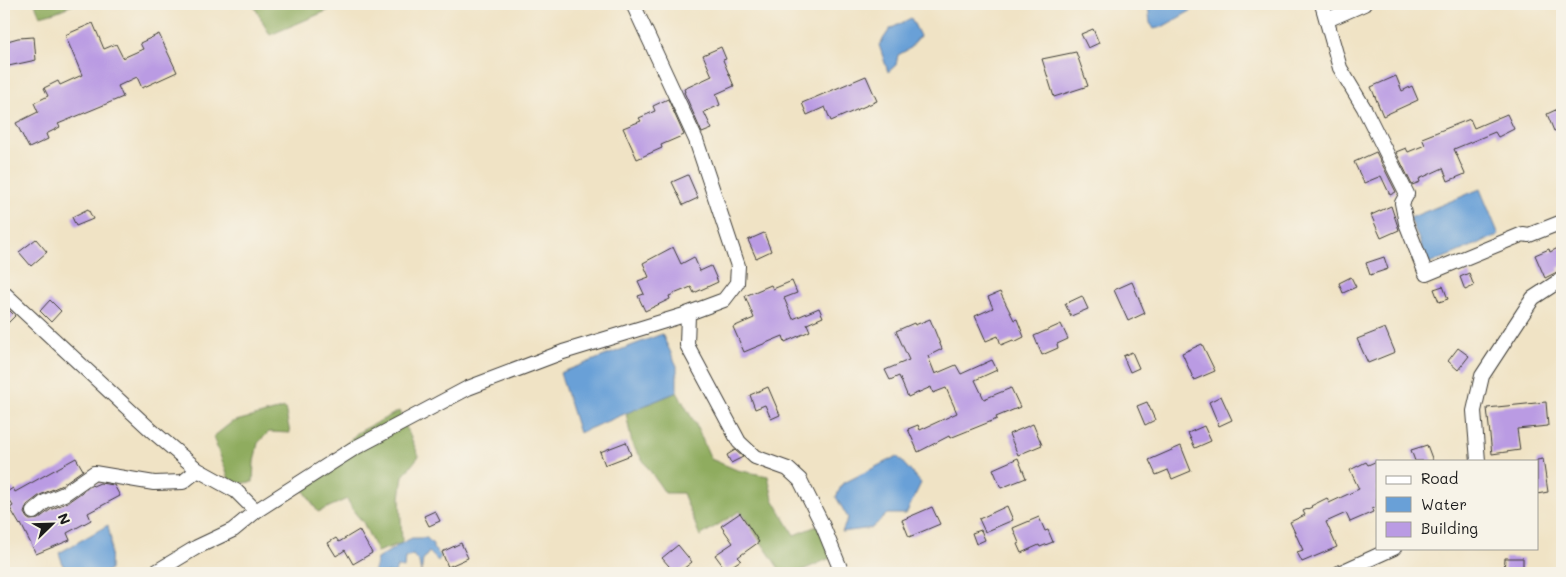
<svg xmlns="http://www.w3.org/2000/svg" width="1566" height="577" font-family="Mali,sans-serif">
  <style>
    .forest { fill: #8fac5f; stroke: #56643e }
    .water { fill: #69a0d7; stroke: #425e7a }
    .building { fill: #ba9be3 }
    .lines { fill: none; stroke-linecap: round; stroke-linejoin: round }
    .minor-casing { stroke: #3c3a35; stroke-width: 16 }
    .minor { stroke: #fff; stroke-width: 14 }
  </style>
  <rect width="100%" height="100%" fill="#f7f3e8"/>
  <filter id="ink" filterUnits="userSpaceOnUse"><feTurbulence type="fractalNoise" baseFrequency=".02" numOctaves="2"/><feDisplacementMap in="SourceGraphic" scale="10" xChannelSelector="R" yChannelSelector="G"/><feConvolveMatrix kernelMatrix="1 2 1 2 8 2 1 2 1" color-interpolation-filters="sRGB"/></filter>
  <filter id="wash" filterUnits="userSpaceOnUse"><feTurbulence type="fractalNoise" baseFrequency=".0096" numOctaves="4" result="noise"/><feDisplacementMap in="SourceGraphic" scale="20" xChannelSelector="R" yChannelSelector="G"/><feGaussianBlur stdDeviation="1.12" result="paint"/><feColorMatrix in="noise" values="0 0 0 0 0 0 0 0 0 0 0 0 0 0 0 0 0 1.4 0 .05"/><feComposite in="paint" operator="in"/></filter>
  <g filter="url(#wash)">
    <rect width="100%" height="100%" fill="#f0e3c5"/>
    <path class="forest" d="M35,4H75L55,12L40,16Z
      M253,4H329V10L270,35Z
      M677,392L696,425L711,459L737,470L768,476L773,499L794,535L822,524L835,556L796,573H782L740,511L700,536L683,493H665L632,444L626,413Z
      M285,408L290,433L269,432L258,443L254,462L253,482L231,484L213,437L232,422Z
      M399,411L419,456L403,476L400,498L402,543L377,552L363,522L355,513L347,499L318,512L303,489L357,433Z"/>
    <path class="water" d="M1148,4H1203L1162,27L1154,29L1150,23Z
      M911,18L920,36L909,49L898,55L896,65L888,72L879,45L890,29Z
      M1480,189L1499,235L1429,264L1410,218Z
      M662,334L677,366V392L579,433L560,373Z
      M897,456L921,483L906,514H887L872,528L842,532L848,518L836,497L842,484Z
      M108,525L111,540L110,570L103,573H99L64,568L59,553Z
      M412,538H427L433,544V548L441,556L438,561L429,552L423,560L421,573L419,562L413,555L405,558L404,568L397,567L395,573H373L377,559L402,543Z"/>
    <g id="blocks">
      <path class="building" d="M93,23L104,49L116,44L123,58L143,49L140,43L159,34L177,72L142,88L137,77L118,86L123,97L58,124L60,127L46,134L48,139L29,148L16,123L38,112L34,103L48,96L44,88L58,81L60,85L82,75L65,35Z
        M1093,29L1099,43L1088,48L1081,34Z
        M34,37L36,60L4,67V42L18,38Z
        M721,47L726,59L723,60L734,86L716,94L720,105L704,112L712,129L702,133L684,92H685L684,89L712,76L703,55Z
        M1076,52L1088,86L1054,97L1042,59Z
        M866,76L877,101L831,121L825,107L807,115L802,103Z
        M1396,76L1402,91L1412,86L1418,100L1383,116L1371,87Z
        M668,99L684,135L661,145L662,148L637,159L623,128L641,121L639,118L655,111L653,106Z
        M1562,107V128L1554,131L1547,114Z
        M1507,114L1514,129L1498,137L1495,132L1454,149L1465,174L1448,181L1443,168L1419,179L1420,182L1412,185L1396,152L1406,148L1408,152L1425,145L1422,138L1470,119L1474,128Z
        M1376,152L1396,192L1390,195L1381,176L1364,183L1354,162Z
        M688,175L698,198L683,205L672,182Z
        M1391,206L1399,230L1381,238L1371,215Z
        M88,209L93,219L76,226L72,217Z
        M764,233L771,251L756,258L748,240Z
        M36,239L47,252L31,266L19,252Z
        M1562,246V266L1558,268L1559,271L1545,278L1535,255L1549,249L1550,252Z
        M673,247L681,264L694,257L700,271L711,266L718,282L694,293L691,287L669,296L670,299L645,311L638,296L644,294L638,281L649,277L643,263Z
        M1384,257L1388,269L1370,275L1366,263Z
        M1469,273L1474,286L1465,290L1460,277Z
        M1351,277L1356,287L1343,293L1339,283Z
        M792,281L797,293L784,298L793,319L819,308L823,317L807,324L810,331L785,342L783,336L744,352L733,327L754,318L745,296L771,285L773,289Z
        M1132,282L1145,313L1128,321L1114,290Z
        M1443,286L1448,299L1439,302L1434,289Z
        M1000,292L1014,320L1017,319L1024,337L1014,342L1013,340L1001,345L998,336L986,341L975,316L993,308L988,297Z
        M1082,296L1088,309L1071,316L1065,304Z
        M50,300L61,311L51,322L40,311Z
        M4,305L15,316L4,327Z
        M930,319L942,349L928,356L935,374L956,365L961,374L992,360L997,370L975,380L984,399L1011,388L1020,407L996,417L997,419L950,438L949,436L918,452L908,429L918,425L920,430L957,413L946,388L933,393L931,387L908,397L899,376L890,380L885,370L909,360L896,331L914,323L915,325Z
        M1061,324L1068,339L1057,344L1058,348L1042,355L1034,336Z
        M1385,328L1395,352L1368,363L1357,339Z
        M1202,344L1215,371L1194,380L1182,353Z
        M1458,348L1469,356L1458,370L1448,361Z
        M1132,352L1139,368L1130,372L1123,356Z
        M768,387L780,415L771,419L765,405L755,409L750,395Z
        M1221,396L1232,420L1219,426L1209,402Z
        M1147,402L1155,420L1145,425L1137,406Z
        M1546,402L1548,426L1517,429L1520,450L1492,454L1487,408Z
        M1033,424L1042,445L1018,455L1009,434Z
        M1204,426L1211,441L1195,448L1188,433Z
        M626,442L631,455L605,465L600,452Z
        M1427,445L1433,461H1415L1411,450Z
        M1181,446L1191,471L1172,479L1168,470L1156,475L1149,460Z
        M735,450L743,457L731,463L727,455Z
        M76,458L83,470L60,486L40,495L27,505L24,513L27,518L30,520L38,519L50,510L68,502L92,485L93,486L100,483L114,485L120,496L88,513L91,520L67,533L70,540L36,554L21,524L20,525L10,508L13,506L5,493L13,488L15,492Z
        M1018,458L1026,478L1001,488L993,469Z
        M1543,459L1548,492L1537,494V460Z
        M1377,461V507L1372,509L1373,512L1350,522L1346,513L1326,522L1337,547L1302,562L1297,552L1303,550L1290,522L1305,515L1303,511L1312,507L1311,506L1327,498L1329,503L1359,489L1350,470L1366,462L1368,465Z
        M1007,506L1013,520L985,532L979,519Z
        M932,507L940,524L909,537L902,520Z
        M435,511L440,521L429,526L424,516Z
        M740,513L759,542L738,557L741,560L726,570L715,555L733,543L721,526Z
        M1039,517L1045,531L1048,530L1053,542L1040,547L1039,545L1021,553L1017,544L1019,543L1013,528Z
        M359,530L372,553L353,564L345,550L336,556L328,543L336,538L339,542Z
        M981,530L985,540L976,544L972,533Z
        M461,543L468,558L448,567L442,552Z
        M678,545L692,562L678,573H675L662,558Z
        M1505,558H1523V573H1504Z"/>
    </g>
  </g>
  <g filter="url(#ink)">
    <use href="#blocks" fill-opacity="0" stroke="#3c3a35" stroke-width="1"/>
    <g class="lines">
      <g class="minor-casing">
        <path id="minor" d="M1322,4L1340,68L1364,108L1407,194L1402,203L1406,223L1426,274L1523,234L1529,235L1562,222
          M1327,20L1364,4
          M4,293L151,430L198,470L236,491L256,511
          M688,314L687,345L739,442L755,457L788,469L800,480L822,524L842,573
          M1478,461L1474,411L1482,376L1533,298L1562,279
          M33,512L45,502L64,494L94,473L154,483L183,482L198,470
          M154,573L197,547L233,530L256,511L353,449L468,388L563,352L681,316L724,300L737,283L738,266L696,140L633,4
          M1339,573L1394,548"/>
      </g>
      <use href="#minor" class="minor"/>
    </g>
  </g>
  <rect width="1566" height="577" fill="none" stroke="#f7f3e8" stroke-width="20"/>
  <rect x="1376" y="460" width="162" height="90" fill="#f7f3e8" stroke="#9f9d96"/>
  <rect x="1386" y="476" width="25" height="8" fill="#ffffff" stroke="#9f9d96"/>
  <text x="1421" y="484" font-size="15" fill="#1c1c1c">Road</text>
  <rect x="1386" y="497" width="25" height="15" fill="#69a0d7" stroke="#9f9d96"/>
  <text x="1421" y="510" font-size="15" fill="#1c1c1c">Water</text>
  <rect x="1386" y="522" width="25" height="15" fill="#ba9be3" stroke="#9f9d96"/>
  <text x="1421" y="534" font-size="15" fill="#1c1c1c">Building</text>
  <g transform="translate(52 524) rotate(67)" stroke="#f7f3e8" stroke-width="4" paint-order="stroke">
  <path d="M0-4L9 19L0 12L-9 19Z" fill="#1c1c1c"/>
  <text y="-8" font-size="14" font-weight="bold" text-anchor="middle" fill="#1c1c1c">N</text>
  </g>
</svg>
